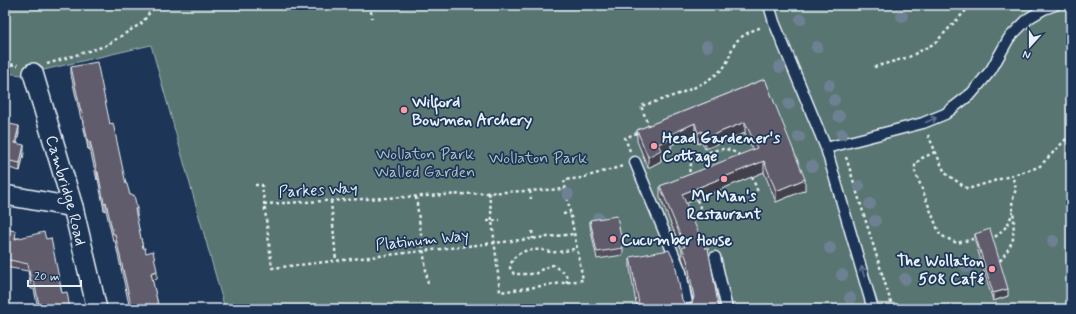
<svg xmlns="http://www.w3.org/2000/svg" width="1076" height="314" font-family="Mynerve,sans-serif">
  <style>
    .green { fill: #597471; stroke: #a0b2b4 }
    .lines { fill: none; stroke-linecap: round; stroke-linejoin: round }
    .service-casing { stroke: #e8f1f8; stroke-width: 13 }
    .minor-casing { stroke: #e8f1f8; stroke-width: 22 }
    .path { stroke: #e8f1f8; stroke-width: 2.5; stroke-dasharray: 3 3; stroke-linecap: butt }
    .service { stroke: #1d3557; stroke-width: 10 }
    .minor { stroke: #1d3557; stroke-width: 19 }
    .tree { fill: #6d8192 }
    .wall { fill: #534f5d; stroke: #e8f1f8 }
    .shaded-wall { fill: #43404c; stroke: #e8f1f8 }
    .building { fill: #605c6c; stroke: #e8f1f8 }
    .oneway { stroke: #64778f }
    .poi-dot { fill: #ff9aa2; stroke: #1d3557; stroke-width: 1.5 }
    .labels { text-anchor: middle; stroke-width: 3.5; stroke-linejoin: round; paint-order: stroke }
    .poi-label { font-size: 16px; font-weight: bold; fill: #e8f1f8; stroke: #1d3557; text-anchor: start }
    .park-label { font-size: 16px; fill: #afbfc2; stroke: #1d3557 }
    .street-label { font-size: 16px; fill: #e8f1f8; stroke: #1d3557 }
  </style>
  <rect width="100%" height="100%" fill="#1d3557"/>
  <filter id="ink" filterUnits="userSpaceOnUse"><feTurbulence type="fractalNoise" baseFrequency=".025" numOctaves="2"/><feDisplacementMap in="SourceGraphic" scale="8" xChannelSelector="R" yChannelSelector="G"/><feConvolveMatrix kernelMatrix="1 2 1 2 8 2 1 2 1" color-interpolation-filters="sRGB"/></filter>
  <g filter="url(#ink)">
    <path class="green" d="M5,5H1071V309H225L151,45L22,75L5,73Z"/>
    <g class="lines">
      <g class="service-casing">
        <path id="service" d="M769,5L774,22L826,148L873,309
          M826,148L923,123L945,114L972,93L991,70L1009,38L1029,18L1044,9L1055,5
          M635,162L681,272L688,309
          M715,257L727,309"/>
      </g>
      <g class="minor-casing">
        <g id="minor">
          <path id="s1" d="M33,73L73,207L97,309"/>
          <path d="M5,195L73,207"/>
        </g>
      </g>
      <path class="path" d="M370,5L372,18
        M5,64L18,65
        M47,64L105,46L142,23L155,5
        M874,67L909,57L935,43L971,5
        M649,127L641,106C667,98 705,88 724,67C728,62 730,53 733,47C738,36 751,31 762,27
        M928,135L945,173L968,189L1039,167L1071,134
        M630,151L625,138L639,132
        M935,152L922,158L915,164V171L940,235L957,243L973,239
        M846,157L893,309
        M752,177L758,192
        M690,178C689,172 689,165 694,160C699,155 716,149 724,149C730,149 736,153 741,156
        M255,185H262L272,268L574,234
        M530,191L531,199
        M489,193L500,292L583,280L564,180L581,178L623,166
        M416,197L428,285
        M697,200L703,214
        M331,201L336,261
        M264,204L565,189
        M563,214L570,213
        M487,221L500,220
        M532,231L533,239
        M995,237L1007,226L1013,212
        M1000,261L1009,248L1013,239L1014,220L1012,201L1016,189L1012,175
        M567,283L566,274L553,265L544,268L535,274H514L510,268C513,251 527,249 543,250C547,251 552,253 556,252C563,252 570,250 577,248"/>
      <use href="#service" class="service"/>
      <use href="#minor" class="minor"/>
    </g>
    <g class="tree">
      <circle cx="902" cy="16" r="6"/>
      <circle cx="801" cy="19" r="6"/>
      <circle cx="707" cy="46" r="6"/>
      <circle cx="817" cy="47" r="6"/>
      <circle cx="780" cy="67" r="6"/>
      <circle cx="829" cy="85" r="6"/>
      <circle cx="834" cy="100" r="6"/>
      <circle cx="789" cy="104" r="6"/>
      <circle cx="839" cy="116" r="6"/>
      <circle cx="842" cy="134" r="6"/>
      <circle cx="799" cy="137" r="6"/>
      <circle cx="812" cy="166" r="6"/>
      <circle cx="859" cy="186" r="6"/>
      <circle cx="568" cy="194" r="6"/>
      <circle cx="870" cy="204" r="6"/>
      <circle cx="598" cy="218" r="6"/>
      <circle cx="875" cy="221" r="6"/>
      <circle cx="1053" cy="241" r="6"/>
      <circle cx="830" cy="248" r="6"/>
      <circle cx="967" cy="267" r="6"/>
      <circle cx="842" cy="275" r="6"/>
      <circle cx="905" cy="279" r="6"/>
      <circle cx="850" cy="298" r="6"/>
    </g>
    <path class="wall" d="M71,67L110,124L126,184L137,216H136L143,248L146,253L157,279L152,280L159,309H130L115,241H113L106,210H104L98,179L97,180L90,149H88L82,119H81L71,75Z
      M765,79L805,190L776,202L764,172L686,203L719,309H637L630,268V257L682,300L686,304L692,303L693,300L687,271L682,258V251L660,197V186L753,150L745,133L705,149L702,142L698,144L695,134L671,145V150L661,154V161L648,168L637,141V130Z
      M5,123L19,133L17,143L24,153L20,171L5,167Z
      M590,220L623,248V255L597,259L590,226Z
      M5,229L16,238L46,239L62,293L70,309H38L34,289H31L28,271L5,267Z
      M975,234L1008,296L993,301L975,241Z"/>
    <path class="shaded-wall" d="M745,122V133L705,149V138Z
      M695,123V134L671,145V150L661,154V161L648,168V157L658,144L669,135Z
      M19,126V133L15,150V143Z
      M702,131V142L698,144V133Z
      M90,141V149H88V142Z
      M24,145V153L20,171V163Z
      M764,161V172L682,205V194Z
      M97,172H98V179L97,180Z
      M805,179V190L776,202V191Z
      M106,202V210H104V203Z
      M137,208V216H135V209Z
      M157,271V279L151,280V273Z
      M1008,289V296L993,301V293Z"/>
    <path class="building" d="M97,62L110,124L113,123L126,184H127L130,195H134L137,208L135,209L143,248H145L146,253L153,251L157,271L151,273L159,309H132L115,234H113L106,202L104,203L98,172H97L90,141L88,142L82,112H81L71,67Z
      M765,79L805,179L776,191L764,161L682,194L705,248H708L719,309H640L630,257L669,250L675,263L682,300L686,304L692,303L694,297L687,260L682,247H685L660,186L757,148L745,122L705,138L702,131L698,133L695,123L669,135L671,139L658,144L661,150L648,157L637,130Z
      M5,123L19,126L15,143L24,145L20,163L5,160Z
      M617,216L623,248L597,252L590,220Z
      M5,229L16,231L15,239L44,232L46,239L51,238L62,293L67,292L70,309H40L34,281L31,282L28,264L5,259Z
      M990,229L1008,289L993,293L975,234Z"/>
    <defs><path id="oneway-shaft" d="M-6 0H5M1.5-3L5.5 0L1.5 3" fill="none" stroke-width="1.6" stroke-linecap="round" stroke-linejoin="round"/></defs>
    <g class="oneway">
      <use href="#oneway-shaft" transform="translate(931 120) rotate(-24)"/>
      <use href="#oneway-shaft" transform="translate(863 272) rotate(-106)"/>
    </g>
  </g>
  <g class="poi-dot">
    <circle cx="404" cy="110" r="4"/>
    <circle cx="654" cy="146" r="4"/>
    <circle cx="724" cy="179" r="4"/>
    <circle cx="613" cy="239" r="4"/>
    <circle cx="992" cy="269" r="4"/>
  </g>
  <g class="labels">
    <g class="poi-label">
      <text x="412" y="107">Wilford<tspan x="412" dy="18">Bowmen Archery</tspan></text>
      <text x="662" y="143">Head Gardener's<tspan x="662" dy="18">Cottage</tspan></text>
      <text x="724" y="201" text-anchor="middle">Mr Man's<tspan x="724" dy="18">Restaurant</tspan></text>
      <text x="621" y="245">Cucumber House</text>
      <text x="984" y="266" text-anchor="end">The Wollaton<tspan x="984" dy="18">508 Café</tspan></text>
    </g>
    <g class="park-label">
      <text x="425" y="159">Wollaton Park<tspan x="425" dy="18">Walled Garden</tspan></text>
      <text x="538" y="163">Wollaton Park</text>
    </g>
    <g class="street-label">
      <text transform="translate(318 189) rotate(-3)" y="6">Parkes Way</text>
      <text dy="6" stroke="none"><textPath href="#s1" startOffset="122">Cambridge Road</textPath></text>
      <text transform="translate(422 239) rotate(-6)" y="6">Platinum Way</text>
    </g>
  </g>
  <rect width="1076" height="314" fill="none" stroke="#1d3557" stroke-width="20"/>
  <rect x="10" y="10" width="1056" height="294" fill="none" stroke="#e8f1f8" stroke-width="1.5" filter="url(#ink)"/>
  <g transform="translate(1030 46) rotate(201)" stroke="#1d3557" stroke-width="3" paint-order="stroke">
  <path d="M0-3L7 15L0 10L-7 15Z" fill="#e8f1f8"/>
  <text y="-6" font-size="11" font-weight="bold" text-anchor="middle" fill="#e8f1f8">N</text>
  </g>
  <path d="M28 280v6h53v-6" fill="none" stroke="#e8f1f8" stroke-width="2"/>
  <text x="34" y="280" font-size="12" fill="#e8f1f8" stroke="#1d3557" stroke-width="3" paint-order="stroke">20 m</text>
</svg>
